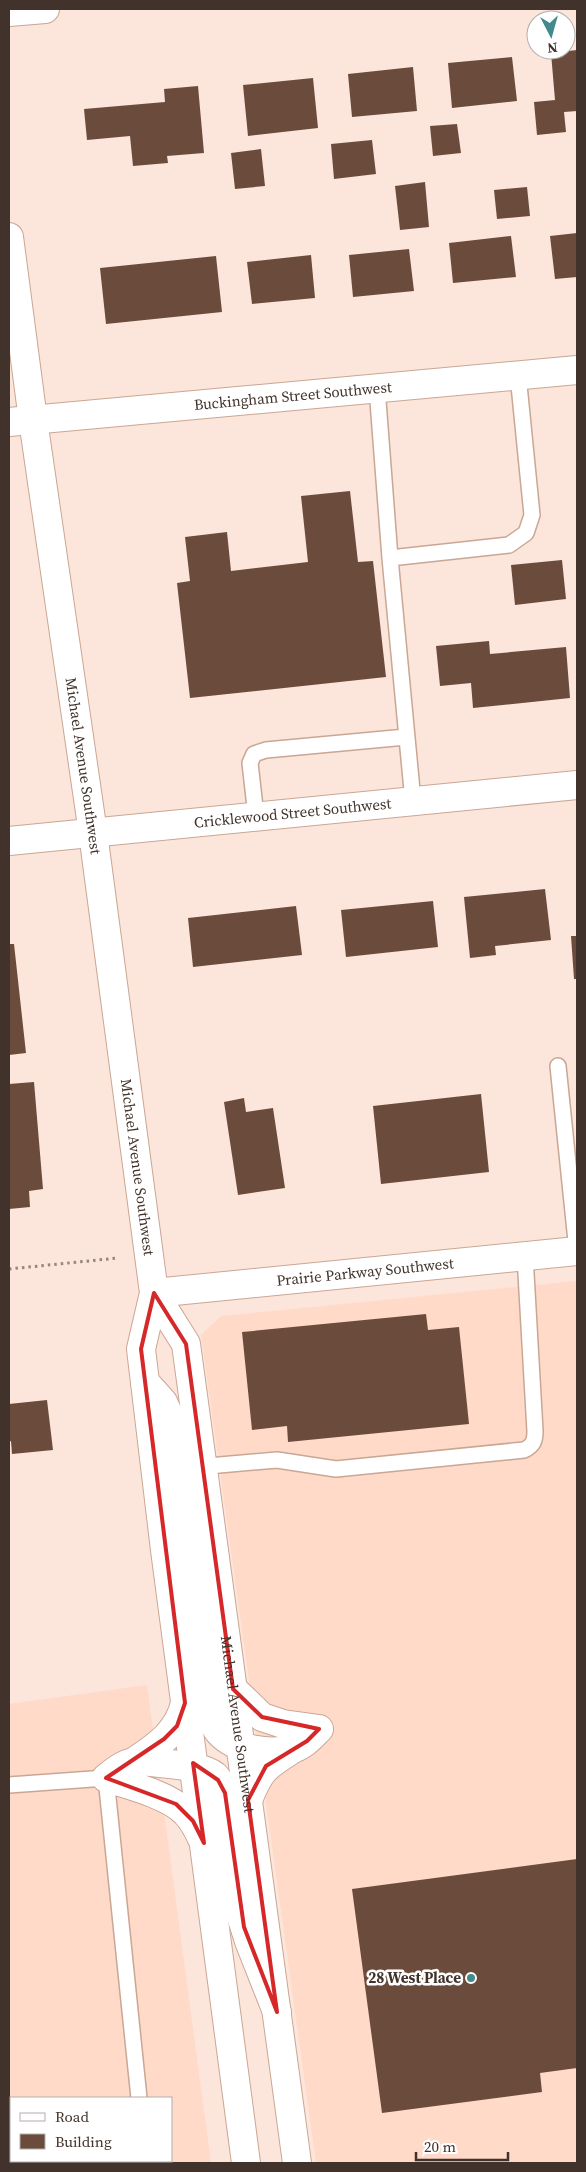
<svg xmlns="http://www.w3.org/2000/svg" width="586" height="2172" font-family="'Source Serif 4',serif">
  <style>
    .built { fill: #ffdac9; fill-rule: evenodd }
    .building { fill: #6b4c3c }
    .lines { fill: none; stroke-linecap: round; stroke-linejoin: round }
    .service-casing { stroke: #caa695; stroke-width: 18 }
    .minor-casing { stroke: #caa695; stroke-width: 30 }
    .tertiary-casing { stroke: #caa695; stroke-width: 30 }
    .secondary-casing { stroke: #caa695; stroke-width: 30 }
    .path { stroke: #98867d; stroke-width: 3; stroke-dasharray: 2.5 4; stroke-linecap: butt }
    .service { stroke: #fff; stroke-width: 15 }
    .minor { stroke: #fff; stroke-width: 28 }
    .tertiary { stroke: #fff; stroke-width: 28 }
    .secondary { stroke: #fff; stroke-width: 28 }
    .marked { fill: none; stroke: #d62828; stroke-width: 4; stroke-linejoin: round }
    .poi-dot { fill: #428a8c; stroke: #fff; stroke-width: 2 }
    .labels { text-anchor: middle; stroke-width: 5; stroke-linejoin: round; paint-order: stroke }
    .street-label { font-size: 15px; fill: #41332c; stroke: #fff }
    .poi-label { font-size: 15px; font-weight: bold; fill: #41332c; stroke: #fff; text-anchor: end }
  </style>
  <rect width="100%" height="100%" fill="#fce5da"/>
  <path class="built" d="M577,1281V2163H316L201,1335L221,1316Z
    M147,1685L211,2163H9V1704ZM11,2098H171V2161H11Z"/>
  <path class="building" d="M577,50V111L564,112L566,132L537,135L534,102L555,100L551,53Z
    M512,57L517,101L452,108L448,63Z
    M413,67L417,111L352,117L348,74Z
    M313,78L318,128L248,136L243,85Z
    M198,86L204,153L167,156L168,163L133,166L130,136L87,140L84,109L165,102L164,89Z
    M457,124L461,153L433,156L430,126Z
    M372,140L376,174L334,179L331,144Z
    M261,149L265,186L235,189L231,153Z
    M425,182L429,227L400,230L395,186Z
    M527,187L530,216L497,219L494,190Z
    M577,233V277L555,279L550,236Z
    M511,236L516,277L453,283L449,243Z
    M409,249L414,291L353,297L349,255Z
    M311,255L315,298L252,304L247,262Z
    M216,256L222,312L106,324L100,268Z
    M350,491L358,562L373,561L386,677L190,698L177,583L190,581L185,537L227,532L231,571L308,562L301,496Z
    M562,560L566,599L515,605L511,565Z
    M489,641L490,654L566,647L570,698L473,708L471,683L440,686L436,646Z
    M545,889L551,940L495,946L496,955L470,958L464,897Z
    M433,901L438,947L346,957L341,910Z
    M296,906L302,955L193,967L188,918Z
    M571,936H577V979H574Z
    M9,944H14L26,1053L9,1055Z
    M34,1082L43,1189L29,1191L30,1207L9,1209V1084Z
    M481,1094L489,1172L381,1184L373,1106Z
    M244,1098L246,1112L273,1108L285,1188L238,1195L224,1102Z
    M426,1314L428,1330L459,1327L469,1424L288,1442L287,1426L252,1430L242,1332Z
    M47,1400L53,1450L12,1454L11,1441L9,1442V1404Z
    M577,1859V2068L540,2073L542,2092L382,2113L352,1889Z"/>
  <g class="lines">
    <g class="service-casing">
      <path id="service" d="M377,388L390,558L509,545L526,533L532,515L518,375
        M390,558L413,801
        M256,816L250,763L254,754L266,750L406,737
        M558,1066L577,1251
        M197,1467L277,1460L336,1469L524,1450C533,1446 535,1441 535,1431L525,1256
        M9,1785L106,1778L139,2098
        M59,2163L85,2161"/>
    </g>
    <g class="minor-casing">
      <g id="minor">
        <path d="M9,12L45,9"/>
        <path id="s1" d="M9,422L577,370"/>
        <path id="s2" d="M9,841L577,785"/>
      </g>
    </g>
    <g class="tertiary-casing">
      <g id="tertiary">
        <path id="s3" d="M9,237L33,420L93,833L154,1293L141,1349L165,1550L246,2163"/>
        <path id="s4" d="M154,1293L186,1344L297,2163"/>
        <path id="s5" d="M154,1293L577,1251"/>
      </g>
    </g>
    <g class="secondary-casing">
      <path id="secondary" d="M145,1382L163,1402L172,1422L209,1696C211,1707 211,1723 219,1732C235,1750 270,1755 292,1749C303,1746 311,1737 319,1729
        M233,1689L262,1717L283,1724L319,1729
        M135,1761C158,1746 179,1731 185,1703
        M106,1778C117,1769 127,1761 142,1761C161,1764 201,1764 215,1776C220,1781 222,1788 225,1793L240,1913L249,1941L277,2012
        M106,1778C129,1785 169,1795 186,1813C195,1822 199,1832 204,1843
        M248,1800C261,1768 265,1767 293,1749"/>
    </g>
    <path class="path" d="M9,1269L118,1258"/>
    <use href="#service" class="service"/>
    <use href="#minor" class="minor"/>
    <use href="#tertiary" class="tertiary"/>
    <use href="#secondary" class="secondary"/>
  </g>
  <path class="marked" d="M154,1293L186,1344L233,1689L262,1717L319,1729L307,1741L266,1766L248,1800L277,2012L244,1927L225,1793L218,1780L193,1763L204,1843L193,1821L176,1804L106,1778L164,1739L177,1726L185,1703L141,1349Z"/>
  <circle class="poi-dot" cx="471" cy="1978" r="5"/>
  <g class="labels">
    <g class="street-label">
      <text dy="5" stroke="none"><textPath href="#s1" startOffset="285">Buckingham Street Southwest</textPath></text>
      <text dy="5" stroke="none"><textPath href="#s3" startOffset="534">Michael Avenue Southwest</textPath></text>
      <text dy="5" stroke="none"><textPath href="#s2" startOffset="285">Cricklewood Street Southwest</textPath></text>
      <text dy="5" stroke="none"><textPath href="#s3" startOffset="939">Michael Avenue Southwest</textPath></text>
      <text dy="5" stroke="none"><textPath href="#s5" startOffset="212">Prairie Parkway Southwest</textPath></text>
      <text dy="5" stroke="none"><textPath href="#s4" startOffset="444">Michael Avenue Southwest</textPath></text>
    </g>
    <g class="poi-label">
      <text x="461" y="1983">28 West Place</text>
    </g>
  </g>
  <rect width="586" height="2172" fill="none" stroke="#41332c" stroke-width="20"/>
  <rect x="10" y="2097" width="162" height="65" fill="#ffffff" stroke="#b3adab"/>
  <rect x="20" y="2113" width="25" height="8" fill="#ffffff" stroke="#b3adab"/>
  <text x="55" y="2122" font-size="15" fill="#41332c">Road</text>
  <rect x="20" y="2134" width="25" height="15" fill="#6b4c3c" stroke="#b3adab"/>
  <text x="55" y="2147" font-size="15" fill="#41332c">Building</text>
  <g transform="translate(551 35) rotate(174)"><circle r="24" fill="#ffffff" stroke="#b3adab"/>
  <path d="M0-4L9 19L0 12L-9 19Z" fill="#428a8c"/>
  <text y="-8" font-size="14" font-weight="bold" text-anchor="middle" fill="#41332c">N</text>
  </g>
  <path d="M416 2152v8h92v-8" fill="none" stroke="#41332c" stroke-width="2.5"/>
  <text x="424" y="2152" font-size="15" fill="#41332c" stroke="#ffffff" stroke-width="4" paint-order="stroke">20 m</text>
</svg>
